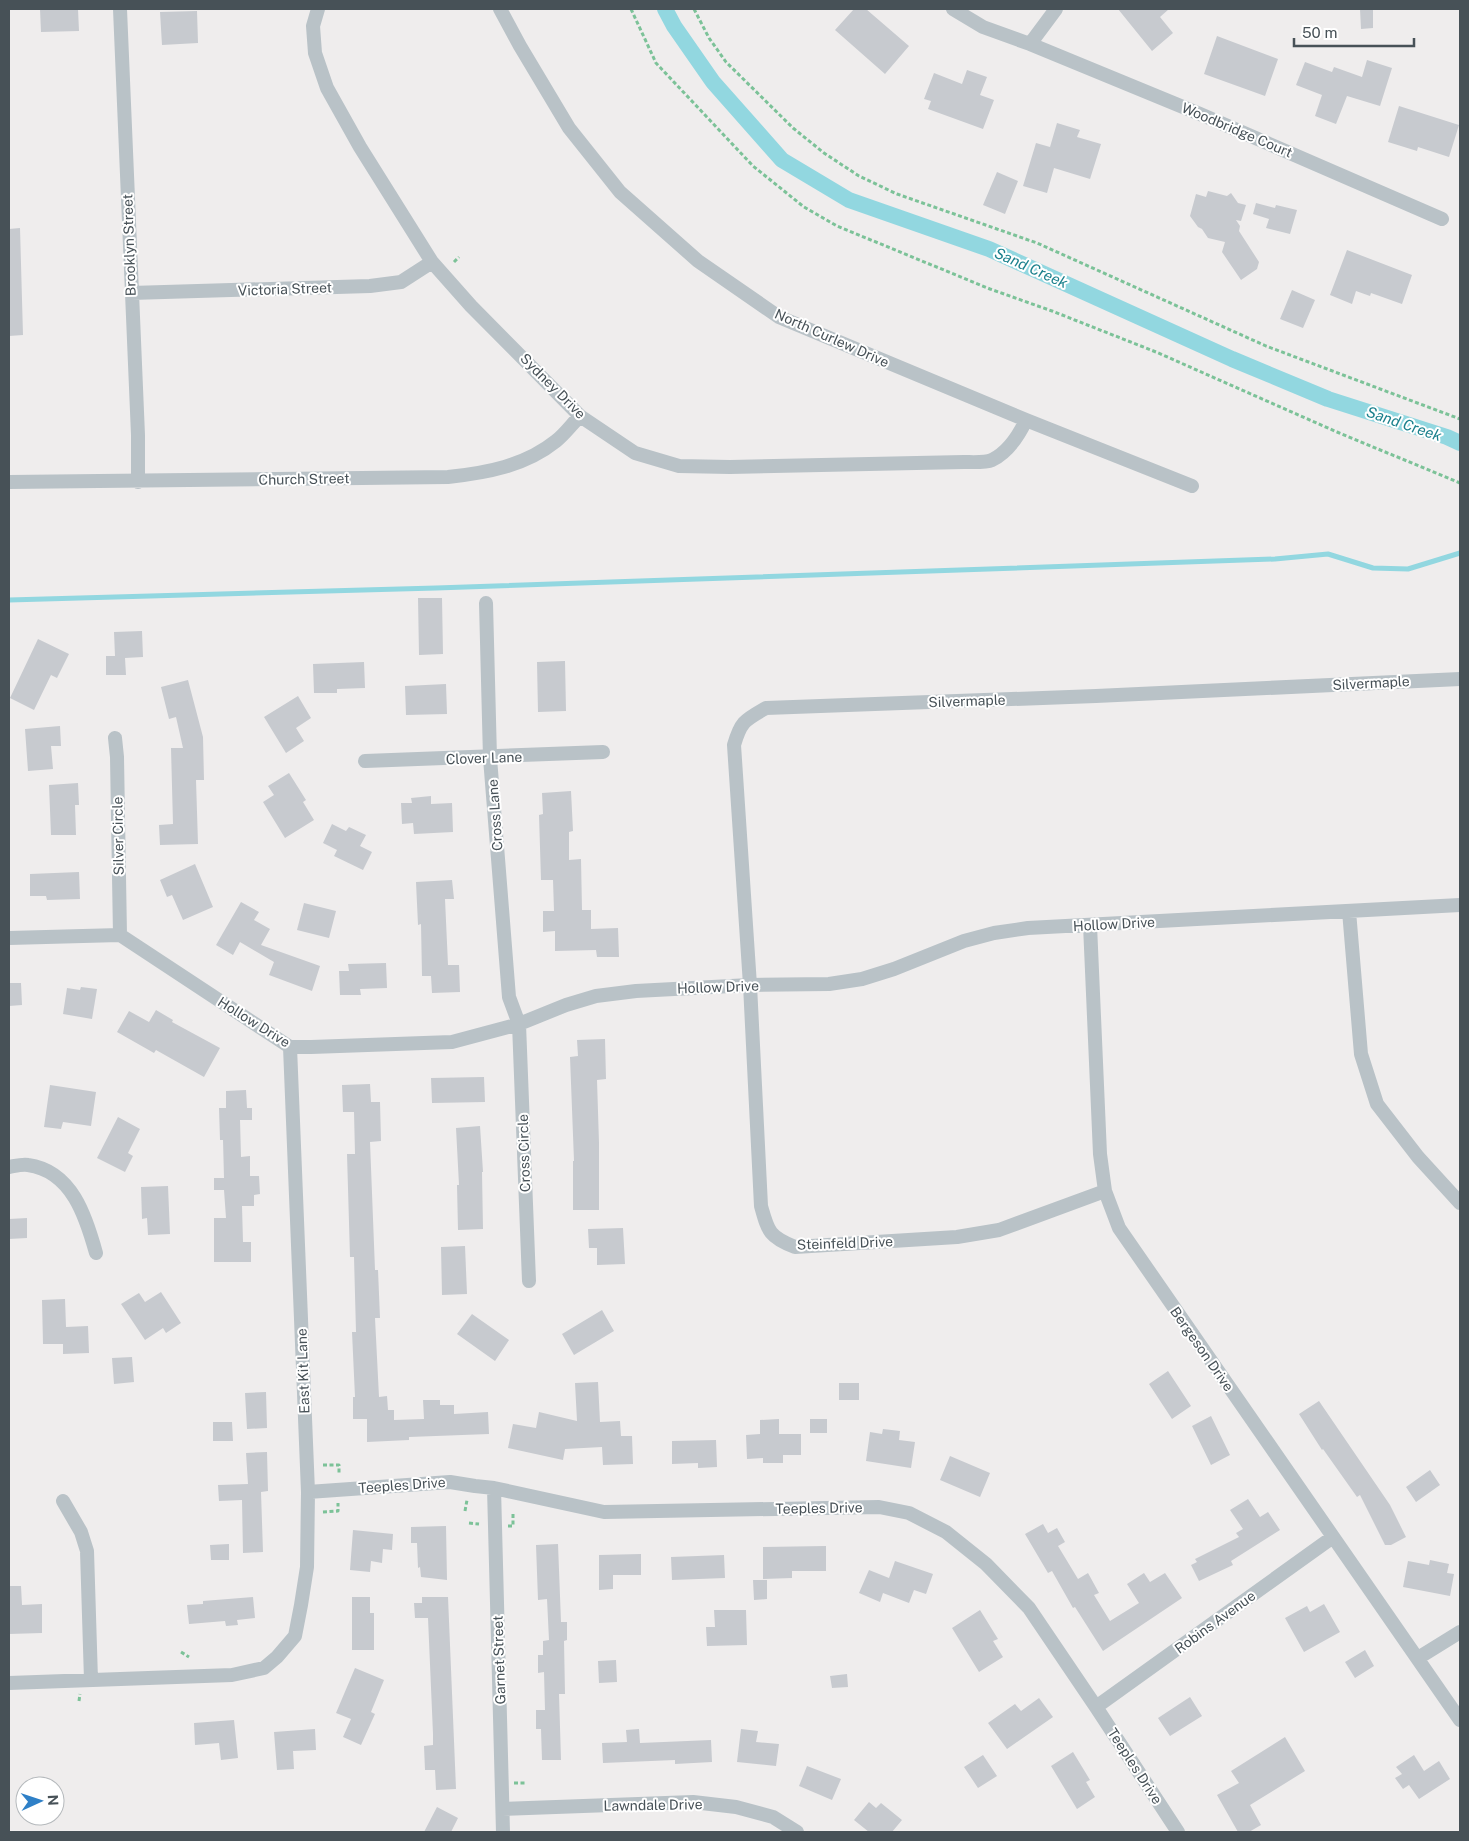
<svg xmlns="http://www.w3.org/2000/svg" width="1469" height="1841" font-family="'Public Sans',sans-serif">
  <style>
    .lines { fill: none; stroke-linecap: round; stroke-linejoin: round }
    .stream { stroke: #92d7e0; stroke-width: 5 }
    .canal { stroke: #92d7e0; stroke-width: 16 }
    .building { fill: #c7cacf }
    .path { stroke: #7cc298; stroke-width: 3; stroke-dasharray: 4 2.5; stroke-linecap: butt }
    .street { stroke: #b9c2c7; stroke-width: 14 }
    .labels { text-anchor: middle; stroke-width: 4; stroke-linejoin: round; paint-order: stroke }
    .street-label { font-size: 14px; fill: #475157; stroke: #fff }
    .water-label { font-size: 15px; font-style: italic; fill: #1c818d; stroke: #fff }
  </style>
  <rect width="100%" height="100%" fill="#efeded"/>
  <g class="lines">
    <path class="stream" d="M9,600L436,588L1275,559L1328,554L1373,568L1408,569L1460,553"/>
    <path class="canal" d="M665,9L674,26L713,82L782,160L849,200L989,249L1232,359L1328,399L1447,437L1460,443"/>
  </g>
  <path class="building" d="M40,9H78L79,31L41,32Z
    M854,9H866L909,46L885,74L835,30Z
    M1118,9H1169L1160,17L1173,33L1152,51Z
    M1360,9H1373V28L1361,29Z
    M197,11L198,43L162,45L160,12Z
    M1217,36L1278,59L1265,96L1204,74Z
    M1367,60L1392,68L1380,106L1347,96L1336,124L1315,116L1322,95L1296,85L1305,62L1332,72L1334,67L1362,77Z
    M967,70L987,77L980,95L994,100L983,129L928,109L931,101L924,99L934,73L962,84Z
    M1399,106L1459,125L1449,157L1418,147L1417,151L1388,142Z
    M1057,123L1080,130L1077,137L1101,144L1090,179L1054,168L1047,193L1023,186L1036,143L1050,147Z
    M997,172L1018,181L1005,214L983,205Z
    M1208,191L1227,196L1231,193L1238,203L1246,205L1241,221L1236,220L1240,226L1239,231L1259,262L1257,269L1241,280L1222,252L1225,242L1208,238L1202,229L1198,227L1190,216L1196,194L1206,197Z
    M1256,203L1275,208L1276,205L1297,210L1290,234L1266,228L1269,219L1253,214Z
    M20,228L23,335L9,336V229Z
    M1347,250L1412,275L1402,304L1371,293L1370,296L1356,291L1352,304L1330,295Z
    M1292,290L1315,300L1303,328L1280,319Z
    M418,598H442L443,654L419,655Z
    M142,631L143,657L125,658L126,675H106V656H115L114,632Z
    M38,639L69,654L57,678L51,675L34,710L10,698Z
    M565,661L566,711L538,712L537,662Z
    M364,662L365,688L337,689V693H314L313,664Z
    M188,680L203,737L204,780H196L198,844L160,845L159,825L173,824L171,748H183L176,717L169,719L161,687Z
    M446,684L447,714L406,715L405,686Z
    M298,696L311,718L296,728L304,741L286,753L264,717Z
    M60,726L61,746H51L53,769L28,771L25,729Z
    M289,773L306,800L303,802L314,820L285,838L263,802L274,795L268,786Z
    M78,783L79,805H75L76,835H51L49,785Z
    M571,791L573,831L569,832V860L581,859L582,910H591V929L618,928L619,957H597L596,950L555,951V931L543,932V911H554L553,880H541L539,815L543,814L542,793Z
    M431,796V804L452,803L453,832L414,834L413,823L402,824L401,803H412L411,798Z
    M332,824L346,831L349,827L366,835L360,846L372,852L363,870L334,856L337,850L323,843Z
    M195,864L213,907L183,920L172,895L167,897L160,880Z
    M79,872L80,899L47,900L46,896H30V874Z
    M452,880L454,899H445L448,965H459L460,992L432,993L431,976H422L421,924L418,925L416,882Z
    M241,902L259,912L254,920L270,929L261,945L320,966L312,991L269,975L274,962L240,942L233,955L216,945Z
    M304,903L336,911L329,938L297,930Z
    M386,963L387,988L360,989L361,995H340L339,971H349L348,964Z
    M9,983H21L22,1005L9,1006Z
    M81,987L97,989L92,1019L63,1014L67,988L80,990Z
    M156,1010L173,1020L172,1022L220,1048L204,1077L156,1050L154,1053L117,1032L129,1011L149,1022Z
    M605,1039L606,1079L597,1080L599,1143V1210H573V1161H574L570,1057L578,1056L577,1040Z
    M484,1077L485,1102L432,1103L431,1078Z
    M370,1084L371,1102H380L381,1141L370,1142L375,1270H378L380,1318H375L379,1397L387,1396L388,1410H394V1420L424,1419L423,1400H440V1405H454V1414L488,1412L489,1434L409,1437V1440L367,1442V1419H353V1397H355L352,1332H356L354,1257H350L347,1154H355L354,1112H343L342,1085Z
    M50,1085L96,1092L91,1126L63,1122L61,1129L44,1127Z
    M246,1090L247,1108H252V1120H240L241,1157L250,1156V1176H259L260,1194L254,1195V1206H242L243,1242H251V1262H214V1218H226L224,1190H214V1178H224L223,1140H220L219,1108H226V1091Z
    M118,1117L140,1129L128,1153L133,1156L125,1172L97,1158Z
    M480,1126L483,1172H482L483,1229L458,1230L457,1185H459L456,1128Z
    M168,1186L170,1234L148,1235L147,1218L142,1219L141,1187Z
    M27,1218V1238L9,1239V1219Z
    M623,1228L625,1264L597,1265V1248H589L588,1229Z
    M465,1246L467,1294L442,1295L441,1247Z
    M161,1292L181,1323L166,1333L163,1328L145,1340L121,1304L139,1293L145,1302Z
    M65,1299L66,1327L88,1326L89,1353L63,1354V1344H43L42,1300Z
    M602,1310L614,1331L574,1355L562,1334Z
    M472,1314L509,1340L495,1361L457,1334Z
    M132,1357L134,1382L114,1384L112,1358Z
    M1168,1371L1191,1406L1172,1419L1149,1384Z
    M598,1382L600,1422L620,1421L621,1436H632L633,1464L603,1465L602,1447L565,1449L563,1460L508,1448L513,1424L536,1428L539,1412L577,1421L575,1383Z
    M839,1383H859V1400H839Z
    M266,1392L267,1428L247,1429L245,1393Z
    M1319,1401L1390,1505L1406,1537L1391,1545H1385L1360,1495L1357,1497L1323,1449L1322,1450L1299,1414Z
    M1211,1416L1230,1455L1211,1465L1192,1426Z
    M779,1419V1434H801V1455H783V1463H763V1458L747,1459L746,1435L760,1434V1420Z
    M810,1419H827V1433H810Z
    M213,1422H232L233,1441H213Z
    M883,1429L900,1431L899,1440L915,1442L911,1468L866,1461L870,1432L882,1434Z
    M716,1440L717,1467L698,1468V1463L672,1464V1441Z
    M267,1452L268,1491L261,1492L263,1552L243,1553L242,1500L219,1501L218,1485L248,1484L246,1453Z
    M950,1456L990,1473L980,1497L940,1480Z
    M1430,1470L1440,1485L1416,1502L1406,1487Z
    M1248,1499L1260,1517L1268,1512L1280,1530L1231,1561L1233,1565L1199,1581L1191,1565L1197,1562L1195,1559L1239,1537L1236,1533L1243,1529L1230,1510Z
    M1043,1524L1048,1533L1057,1528L1065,1542L1058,1546L1078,1579L1088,1573L1099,1593L1094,1595L1110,1621L1139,1603L1127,1584L1144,1573L1150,1582L1165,1573L1182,1598L1103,1651L1075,1607L1073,1608L1052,1571L1048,1573L1025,1534Z
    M446,1526L447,1580L421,1577L420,1567L418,1568L417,1543H411V1527Z
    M353,1530L393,1534L392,1550L383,1549L382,1563L371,1561L370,1572L350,1570Z
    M229,1544V1560H211L210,1545Z
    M558,1544L561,1622H567V1640L564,1641L565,1694H559L561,1760H542L541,1729H536V1710H545L544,1672L538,1673V1655H543V1641L549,1640L547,1599L538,1600L536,1545Z
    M826,1546V1571H792V1578L763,1579V1547Z
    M641,1554V1575H613V1589L599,1590V1555Z
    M724,1555L725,1578L672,1580L671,1557Z
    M1430,1560L1449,1564L1447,1573L1454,1574L1450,1596L1403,1587L1408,1561L1429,1565Z
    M895,1561L933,1574L926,1594L914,1590L909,1603L883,1593L880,1602L859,1593L869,1570L889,1578Z
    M753,1580H767V1599L754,1600Z
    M9,1586H21L22,1605L42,1604V1633L9,1634Z
    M253,1597L255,1618L237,1620L238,1625L226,1626L225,1621L189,1624L187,1605L203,1604V1601Z
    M352,1597H370V1613H374V1650H352Z
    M422,1597H448L456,1789L436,1790L435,1770H425L424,1746L433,1745V1734L428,1618H415L414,1603H422Z
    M1324,1604L1340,1632L1304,1652L1285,1618L1307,1606L1310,1612Z
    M714,1610H746L747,1645L707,1646L706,1627H715Z
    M980,1610L998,1639L993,1641L1003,1657L979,1672L952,1628Z
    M1365,1650L1374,1666L1355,1678L1345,1662Z
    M616,1660L617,1682L599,1683L598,1661Z
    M355,1668L384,1680L371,1712L375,1714L361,1745L343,1737L351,1719L336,1713Z
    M847,1674L848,1687L832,1688L830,1676Z
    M1190,1697L1202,1716L1170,1736L1158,1718Z
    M1039,1698L1053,1717L1007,1749L988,1723L1015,1704L1021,1711Z
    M234,1720L238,1758L221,1760L219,1743L195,1745L194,1723Z
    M315,1729L316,1750L293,1751L294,1769L277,1770L274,1732Z
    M639,1729L640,1743L711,1740L712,1762L675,1764V1760L603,1763L602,1743L627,1742L626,1730Z
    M741,1729L758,1731L756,1742L779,1744L776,1766L737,1762Z
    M1285,1737L1305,1771L1250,1805L1261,1825L1249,1832H1238L1217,1795L1239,1783L1231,1771Z
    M1073,1752L1090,1780L1086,1782L1095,1797L1077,1809L1051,1766Z
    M983,1755L997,1776L978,1788L964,1767Z
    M1414,1755L1424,1771L1439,1761L1450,1779L1419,1799L1409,1785L1403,1789L1395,1778L1402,1774L1396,1767Z
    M807,1766L841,1779L832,1800L799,1786Z
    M869,1802L876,1808L881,1803L902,1820L892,1832H869L854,1820Z
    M437,1807L458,1818L451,1832H424Z"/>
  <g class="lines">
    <path class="path" d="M631,9L656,63L753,166L804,207L837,226L990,289L1052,311L1156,352L1337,432L1460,483
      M694,9L709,38L726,62L793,128L824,153L859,176L897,194L1037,243L1266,346L1460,419
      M454,262L459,257
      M323,1465H339V1475
      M465,1511L467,1500
      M323,1512L338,1511V1503
      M469,1523L479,1524
      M508,1526H513V1512
      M181,1652L189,1657
      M79,1701L80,1694
      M514,1783H526"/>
    <path class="street" d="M120,9L138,435V482
      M318,9L313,26L315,53L327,88L360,147L432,262L471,306L580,416L635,453L679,466L730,467L964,462C972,462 985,463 992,460C1008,452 1019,435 1026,420
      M500,9L520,46L569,128L620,192L698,261L779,317L1026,420L1192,486
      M953,9L983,27L1030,44L1200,114L1442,219
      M1030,44L1056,9
      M131,293L370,286L401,282L432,262
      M9,482L448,477C486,473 525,466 556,441C565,434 572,424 580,416
      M486,603L490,758L509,997L519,1024L529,1281
      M115,738L117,757L120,935
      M365,761L603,752
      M1349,911L1361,1054L1377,1104L1418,1157L1460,1203
      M1090,925L1100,1154L1105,1191L1119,1228L1460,1720
      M9,938L120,935L290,1047H311L452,1042L519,1024L566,1005L596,996L636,991L750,985L829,984L862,979L894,969L964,941L994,933L1028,928L1460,905
      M9,1167C15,1166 22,1164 28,1165C72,1171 86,1217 96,1253
      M1105,1191L999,1230L957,1237L795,1247C769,1237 768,1231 761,1206L750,985L734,745C741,721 745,720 766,708L1096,696L1460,679
      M494,1488L503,1832
      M308,1492L450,1482L475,1486L494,1488L604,1512L879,1507L909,1513L946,1532L986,1564L1029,1608L1096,1707L1178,1832
      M63,1501L81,1532L87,1551L91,1680
      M1418,1658L1460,1632
      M9,1683L232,1675L264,1668L277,1657L295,1636L301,1605L307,1567L308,1492L290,1047
      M1096,1707L1333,1537
      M503,1809L693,1802L736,1807L773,1817L797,1832"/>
  </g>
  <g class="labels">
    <g class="street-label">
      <text transform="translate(1237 130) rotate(23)" y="5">Woodbridge Court</text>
      <text transform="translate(129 245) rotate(-92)" y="5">Brooklyn Street</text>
      <text transform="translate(285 289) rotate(-2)" y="5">Victoria Street</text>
      <text transform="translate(832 338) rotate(24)" y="5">North Curlew Drive</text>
      <text transform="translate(553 386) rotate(45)" y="5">Sydney Drive</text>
      <text transform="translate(304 479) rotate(-1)" y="5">Church Street</text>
      <text transform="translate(1371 683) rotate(-3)" y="5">Silvermaple</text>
      <text transform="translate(967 701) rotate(-2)" y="5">Silvermaple</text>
      <text transform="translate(484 758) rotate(-2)" y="5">Clover Lane</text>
      <text transform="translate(495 815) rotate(-94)" y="5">Cross Lane</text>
      <text transform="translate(118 836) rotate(-91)" y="5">Silver Circle</text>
      <text transform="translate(1114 924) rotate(-3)" y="5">Hollow Drive</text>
      <text transform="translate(718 987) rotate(-2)" y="5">Hollow Drive</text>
      <text transform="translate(254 1022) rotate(32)" y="5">Hollow Drive</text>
      <text transform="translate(524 1153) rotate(-92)" y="5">Cross Circle</text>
      <text transform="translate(845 1243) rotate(-2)" y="5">Steinfeld Drive</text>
      <text transform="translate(1202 1349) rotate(55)" y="5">Bergeson Drive</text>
      <text transform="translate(303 1371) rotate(-92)" y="5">East Kit Lane</text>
      <text transform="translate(402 1485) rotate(-4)" y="5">Teeples Drive</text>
      <text transform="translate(819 1508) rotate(-1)" y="5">Teeples Drive</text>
      <text transform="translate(1215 1622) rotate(-36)" y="5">Robins Avenue</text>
      <text transform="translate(499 1660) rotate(-92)" y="5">Garnet Street</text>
      <text transform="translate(1135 1766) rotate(57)" y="5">Teeples Drive</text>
      <text transform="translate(653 1805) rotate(-1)" y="5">Lawndale Drive</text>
    </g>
    <g class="water-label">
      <text transform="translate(1031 268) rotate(24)" y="5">Sand Creek</text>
      <text transform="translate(1404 424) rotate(19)" y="5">Sand Creek</text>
    </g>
  </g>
  <rect width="1469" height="1841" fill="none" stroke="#475157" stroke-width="20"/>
  <g transform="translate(40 1801) rotate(87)"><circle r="24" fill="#ffffff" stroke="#b5b9bc"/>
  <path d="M0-4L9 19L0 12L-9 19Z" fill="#2f80c7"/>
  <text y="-8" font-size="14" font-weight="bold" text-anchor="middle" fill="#475157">N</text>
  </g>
  <path d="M1294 38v8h120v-8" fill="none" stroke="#475157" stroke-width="2.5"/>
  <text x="1302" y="38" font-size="15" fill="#475157" stroke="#ffffff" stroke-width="4" paint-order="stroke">50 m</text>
</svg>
